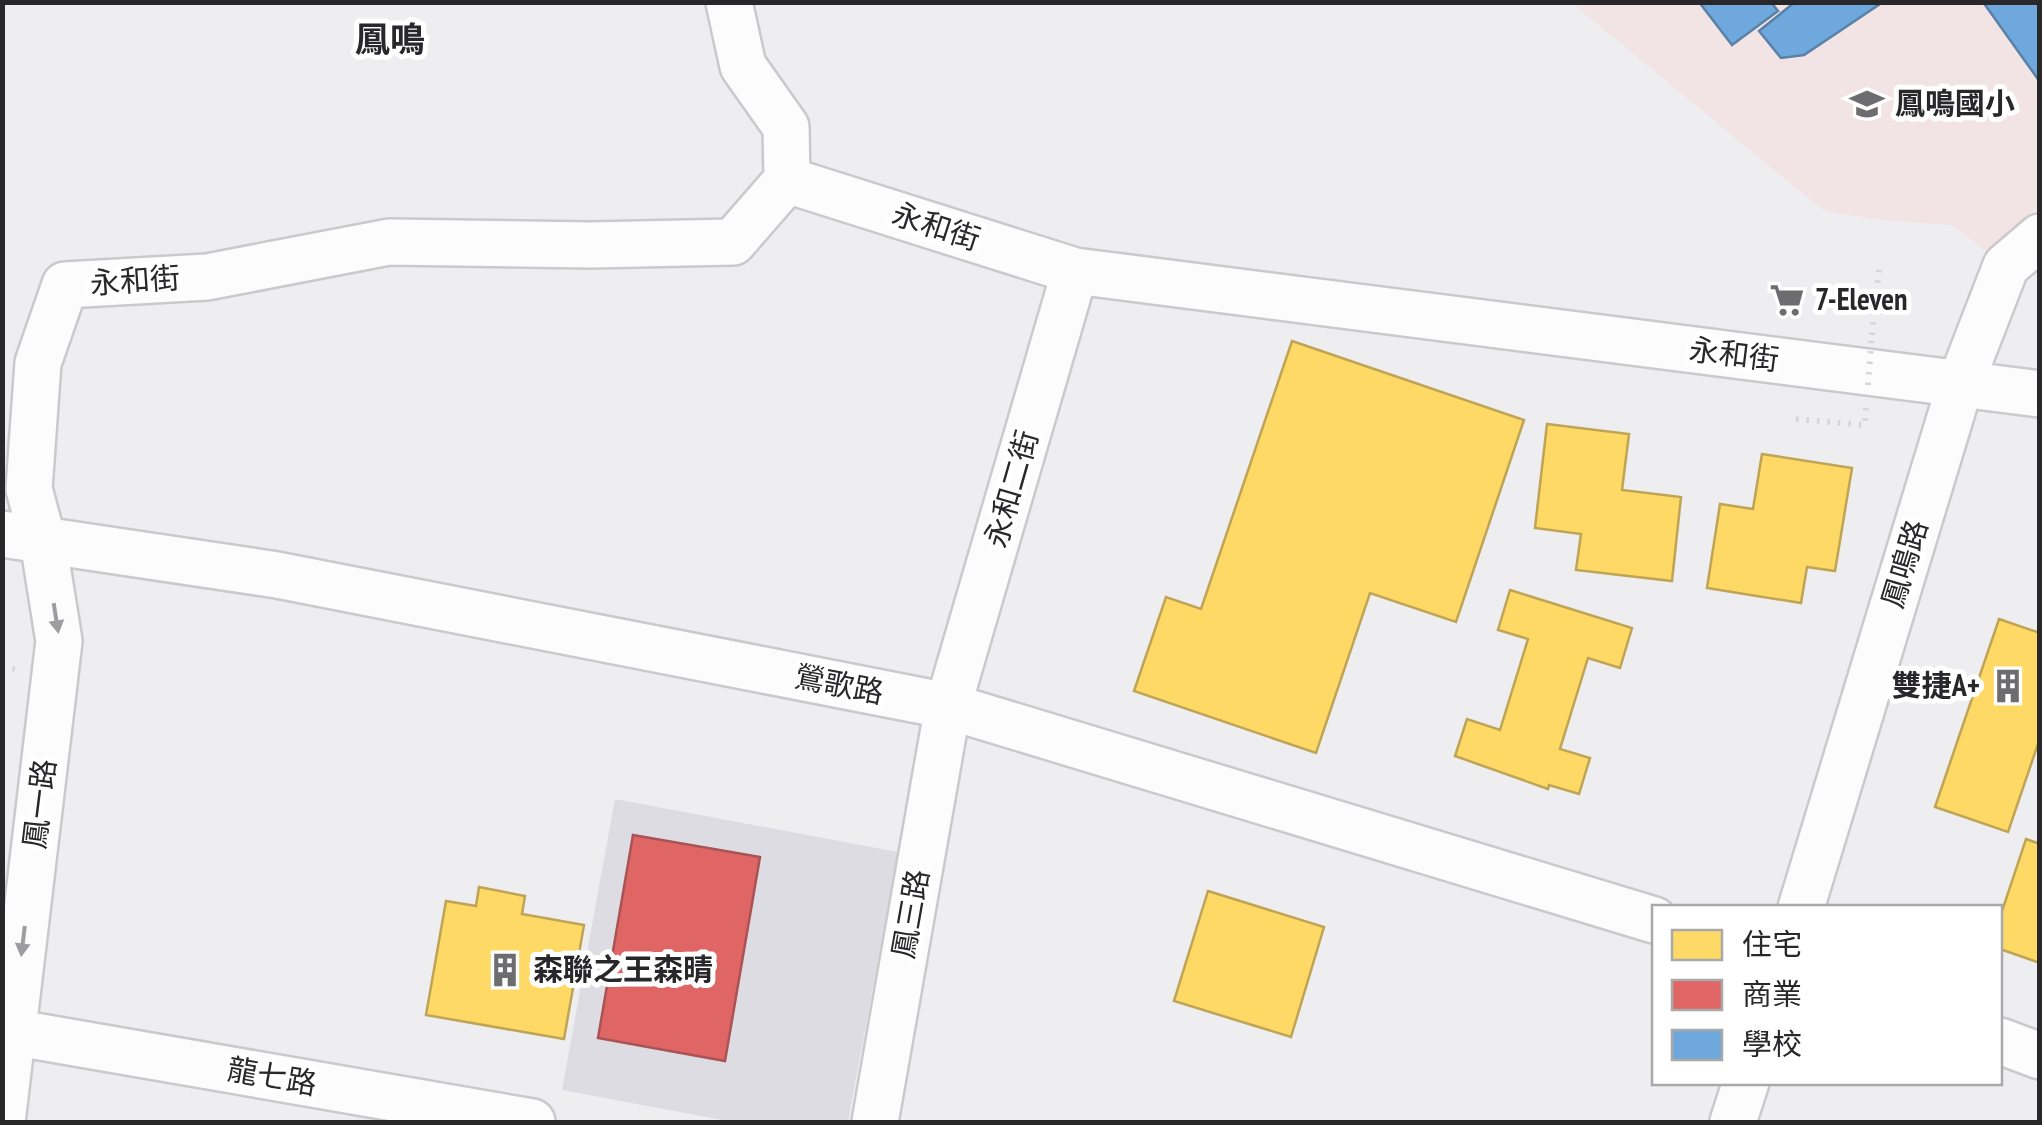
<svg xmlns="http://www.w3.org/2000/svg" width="2042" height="1125" font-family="'PT Sans Narrow','Noto Sans TC',sans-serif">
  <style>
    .built { fill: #dedce3 }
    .education { fill: #f2e3e4 }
    .homes { fill: #ffd966; stroke: #bea454; stroke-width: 2.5 }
    .shops { fill: #e06666; stroke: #a95354; stroke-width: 2.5 }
    .schools { fill: #6fa8dc; stroke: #5a81a6; stroke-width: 2.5 }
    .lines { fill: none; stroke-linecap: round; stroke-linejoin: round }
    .minor-casing { stroke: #cacacc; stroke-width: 50 }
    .path { stroke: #d6d6d7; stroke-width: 6; stroke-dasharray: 2.5 8; stroke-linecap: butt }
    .minor { stroke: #fcfcfd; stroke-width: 45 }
    .path-bridge { stroke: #d6d6d7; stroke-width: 6; stroke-dasharray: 2.5 8; stroke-linecap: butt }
    .oneway { fill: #9d9c9e }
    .labels { text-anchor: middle; stroke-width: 10; stroke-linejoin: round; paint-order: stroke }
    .poi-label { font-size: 30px; font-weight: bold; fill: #282729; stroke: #fff; text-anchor: start }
    .street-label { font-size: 30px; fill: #282729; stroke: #fff }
    .quarter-label { font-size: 35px; font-weight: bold; fill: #282729; stroke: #fff }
  </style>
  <rect width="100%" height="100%" fill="#eeedf0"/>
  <path class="built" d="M615,799L898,852L848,1122H733L562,1090Z"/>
  <path class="education" d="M1572,3H2039V206L1991,254L1952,225L1882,220L1824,211Z"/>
  <path class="homes" d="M1292,341L1524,420L1456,622L1370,593L1316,753L1134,691L1166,597L1201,609Z
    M1547,424L1629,434L1622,490L1681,497L1672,581L1576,570L1581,534L1535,528Z
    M1762,454L1852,468L1835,571L1807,567L1801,603L1707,588L1720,504L1753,509Z
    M1510,590L1632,628L1620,668L1588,658L1560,749L1590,758L1579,794L1549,785L1548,789L1455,756L1467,719L1500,730L1528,639L1498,630Z
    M1999,619L2040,633V738L2008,832L1935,807Z
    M2026,839L2040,844V963L2000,949V917Z
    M479,887L525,896L522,914L584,925L564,1039L426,1015L446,901L476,906Z
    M1208,891L1324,927L1291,1037L1174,1001Z"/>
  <path class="shops" d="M633,835L760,857L725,1061L598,1038Z"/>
  <path class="schools" d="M1699,2H1771L1778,11L1732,45Z
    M1795,2H1883L1804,55L1781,58L1759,31Z
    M1983,2H2040V82Z"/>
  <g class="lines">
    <g class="minor-casing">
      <path id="minor" d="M729,2L743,66L786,127L787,180
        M2,534L277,575L948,706L1654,920
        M1801,908L1961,382L2006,266L2040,237
        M12,1032L532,1122
        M2000,1041L2040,1056
        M2,1122L59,641L43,541L29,489L38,363L65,285L207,277L389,242L590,245L733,242L787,180L1075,271L2040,394
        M875,1122L948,706L1075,271
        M1733,1122L1746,1082"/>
    </g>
    <path class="path" d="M1872,335L1879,269
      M1796,419L1865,425L1866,405
      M2,667L21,670"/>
    <use href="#minor" class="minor"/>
    <path class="path-bridge" d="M1868,385L1872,335"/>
  </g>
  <defs><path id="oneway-solid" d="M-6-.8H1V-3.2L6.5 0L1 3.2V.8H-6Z" transform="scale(2.5)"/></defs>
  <g class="oneway">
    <use href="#oneway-solid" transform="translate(56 618) rotate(81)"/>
    <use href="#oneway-solid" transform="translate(23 941) rotate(97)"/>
  </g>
  <defs>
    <g id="school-bare" transform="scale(2.7)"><path d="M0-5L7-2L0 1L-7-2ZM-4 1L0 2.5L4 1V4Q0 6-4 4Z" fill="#6d6c6f" stroke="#fff" stroke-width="2.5" paint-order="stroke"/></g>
    <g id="supermarket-bare" transform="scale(2.7)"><path d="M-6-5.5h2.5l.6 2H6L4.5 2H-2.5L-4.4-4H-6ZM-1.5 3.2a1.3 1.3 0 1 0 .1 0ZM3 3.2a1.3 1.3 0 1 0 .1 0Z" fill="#6d6c6f" stroke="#fff" stroke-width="2.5" paint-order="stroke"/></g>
    <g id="building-bare" transform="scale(2.7)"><path d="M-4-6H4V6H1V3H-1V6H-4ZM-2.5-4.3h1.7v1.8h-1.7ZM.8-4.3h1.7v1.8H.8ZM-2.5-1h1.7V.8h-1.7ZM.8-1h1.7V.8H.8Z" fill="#6d6c6f" stroke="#fff" stroke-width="2.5" paint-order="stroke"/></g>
  </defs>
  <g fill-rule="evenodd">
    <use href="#school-bare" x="1867" y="104"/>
    <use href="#supermarket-bare" x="1787" y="300"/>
    <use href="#building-bare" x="2008" y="686"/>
    <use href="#building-bare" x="505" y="970"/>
  </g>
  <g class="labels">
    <g class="poi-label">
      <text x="1895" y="114">鳳鳴國小</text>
      <text x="1815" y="310">7-Eleven</text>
      <text x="1980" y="696" text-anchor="end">雙捷A+</text>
      <text x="533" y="980">森聯之王森晴</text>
    </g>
    <g class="street-label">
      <text transform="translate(936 227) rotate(18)" y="10">永和街</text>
      <text transform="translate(135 281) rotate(-4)" y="10">永和街</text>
      <text transform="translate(1734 355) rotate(7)" y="10">永和街</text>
      <text transform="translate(1012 489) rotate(-74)" y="10">永和二街</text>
      <text transform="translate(1905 564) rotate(-73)" y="10">鳳鳴路</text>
      <text transform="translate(839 685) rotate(11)" y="10">鶯歌路</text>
      <text transform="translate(40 804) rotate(-83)" y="10">鳳一路</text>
      <text transform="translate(911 914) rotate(-80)" y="10">鳳三路</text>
      <text transform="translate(272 1077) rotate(10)" y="10">龍七路</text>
    </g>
    <g class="quarter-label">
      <text x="390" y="52">鳳鳴</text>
    </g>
  </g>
  <rect width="2042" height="1125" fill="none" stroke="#282729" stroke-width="10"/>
  <rect x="1652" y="905" width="350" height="180" fill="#ffffff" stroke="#a9a9a9" stroke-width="2.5"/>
  <rect x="1672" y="930" width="50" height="30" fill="#ffd966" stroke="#a9a9a9" stroke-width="2.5"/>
  <text x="1742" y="955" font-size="30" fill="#282729">住宅</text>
  <rect x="1672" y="980" width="50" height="30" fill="#e06666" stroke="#a9a9a9" stroke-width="2.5"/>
  <text x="1742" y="1005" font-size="30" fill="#282729">商業</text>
  <rect x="1672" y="1030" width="50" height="30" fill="#6fa8dc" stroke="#a9a9a9" stroke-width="2.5"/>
  <text x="1742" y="1055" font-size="30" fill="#282729">學校</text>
</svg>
